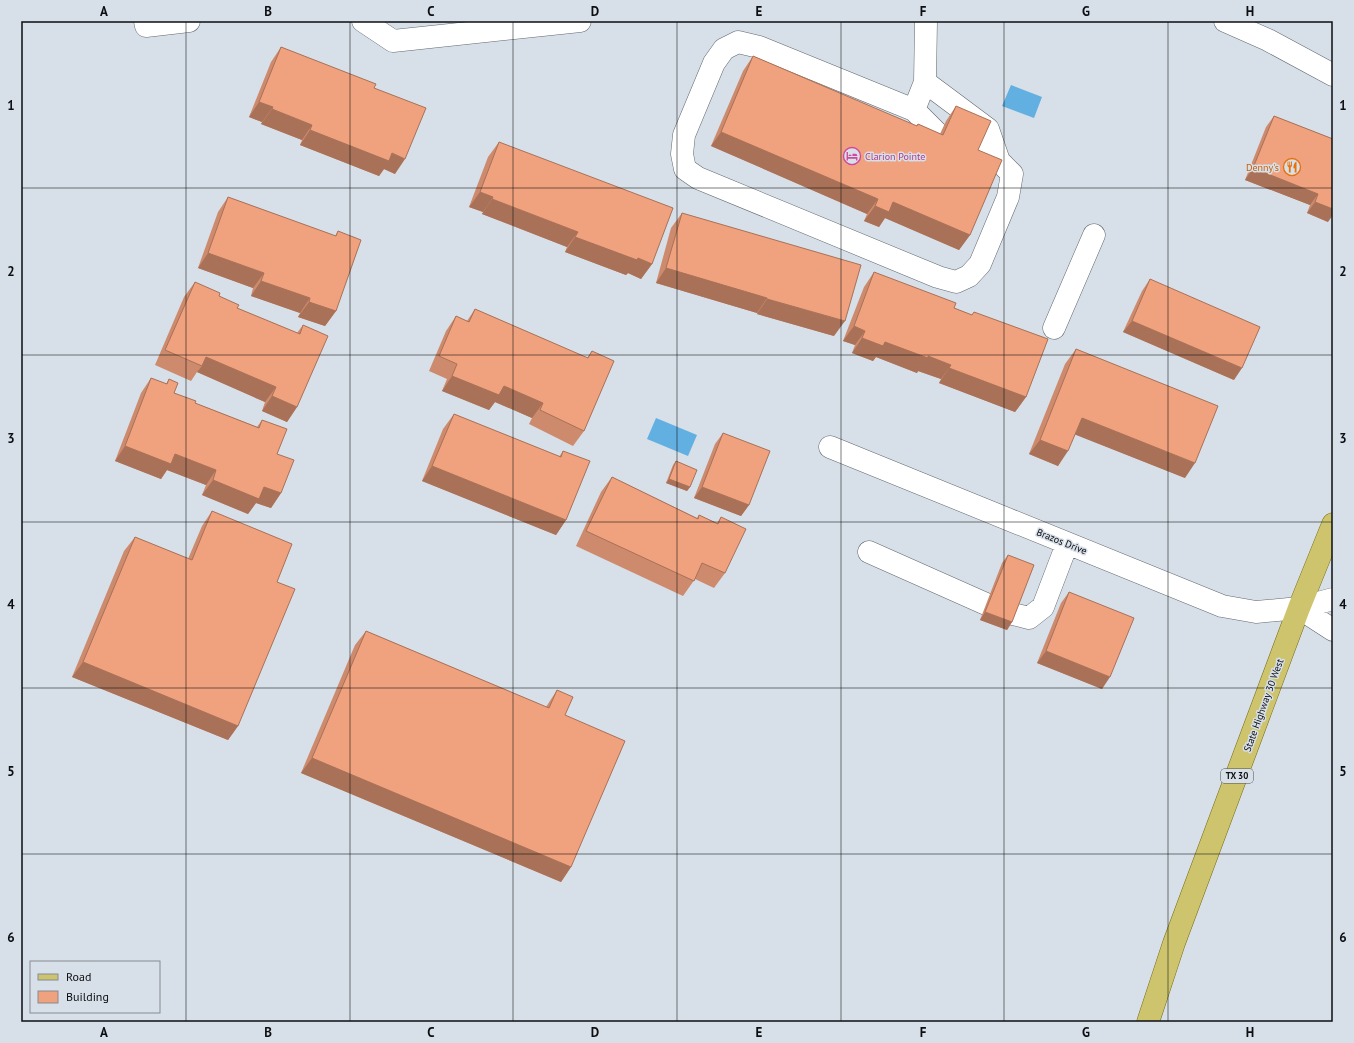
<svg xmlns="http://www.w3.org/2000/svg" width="1354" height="1043" font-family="'PT Sans',sans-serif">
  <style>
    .water { fill: #62afe1 }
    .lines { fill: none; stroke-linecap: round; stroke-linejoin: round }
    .minor-casing { stroke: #61686f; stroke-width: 23 }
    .major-casing { stroke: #756a0d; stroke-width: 23 }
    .minor { stroke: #fff; stroke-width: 22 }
    .major { stroke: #cec46d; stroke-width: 22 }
    .wall { fill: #ce8a6c }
    .shaded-wall { fill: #a87158 }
    .building { fill: #f0a17d; stroke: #a87158 }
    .grid { fill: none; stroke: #0c0e11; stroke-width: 1; stroke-opacity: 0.55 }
    .labels { text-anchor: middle; stroke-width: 3; stroke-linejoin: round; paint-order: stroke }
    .shield { fill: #d7dfe8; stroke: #494d52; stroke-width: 1 }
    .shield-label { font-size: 9px; font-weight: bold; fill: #0c0e11 }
    .hotel-label { font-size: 10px; fill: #b23c85; stroke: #d7dfe8; text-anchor: start }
    .food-label { font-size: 10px; fill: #c56008; stroke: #d7dfe8; text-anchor: end }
    .street-label { font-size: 10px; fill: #0c0e11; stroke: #d7dfe8 }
    .neatline { fill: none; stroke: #0c0e11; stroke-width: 1.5 }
    .grid-label { font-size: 13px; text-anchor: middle; font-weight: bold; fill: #0c0e11 }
  </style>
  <rect width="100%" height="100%" fill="#d7dfe8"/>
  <path class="water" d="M1011,85L1042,97L1034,118L1002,106Z
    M656,418L697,435L688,456L647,439Z"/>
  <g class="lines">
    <g class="minor-casing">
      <path id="minor" d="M145,21L146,26L189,21
        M363,21L393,41L580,21
        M926,21L925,82L914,110L759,47L738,42L724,49L714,63L684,135L682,154L685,169L698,178L938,277L956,282L969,276L980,264L1008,197L1012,174L999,161L975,150
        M1225,21L1268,40L1333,75
        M925,82L988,129L999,161
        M914,110L939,135
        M1054,328L1094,235
        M830,447L1222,606L1256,612L1299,608L1333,599
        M869,552L986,604
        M1299,608L1333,630
        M1013,614L1029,618L1043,607L1067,544"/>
    </g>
    <g class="major-casing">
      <path id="major" d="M1148,1022L1174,943L1299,608L1333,524"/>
    </g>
    <use href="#minor" class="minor"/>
    <use href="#major" class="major"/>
  </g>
  <path class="wall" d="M281,47L374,88L395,174L384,169L379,176L300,145L302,140L261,124L262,122L249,117L271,62Z
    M753,56L916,126L918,124L940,134L946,121L956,106L978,150L970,235L959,250L885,218L879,227L864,221L867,214L711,146L743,71Z
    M1274,116L1333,139L1328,222L1307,213L1310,205L1245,180L1266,127Z
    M499,142L652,264L641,279L628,273L626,275L565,252L567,247L482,214L483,212L469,207L488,157Z
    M228,197L335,236L338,231L336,311L325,326L298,317L300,313L251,296L253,288L198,268L218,212Z
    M682,213L834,336L757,314V313L656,283L671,228Z
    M874,272L954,308L972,315L974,312L1026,397L1015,412L939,383L941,379L918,371L917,373L876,357L873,361L852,353L855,345L843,341L864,287Z
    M1150,279L1234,380L1123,332L1142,291Z
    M195,282L219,296L237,308L297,333L303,325L297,407L287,422L262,411L265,402L197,372L191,381L155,365L184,297Z
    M475,309L587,358L592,351L584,431L573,446L529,424L532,418L495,402L489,410L442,391L447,379L429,371L446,331L456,316L467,321Z
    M1076,349L1185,478L1075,434L1058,466L1029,454L1065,364Z
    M151,378L166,384L169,379L174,393L195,403L257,427L262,420L277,454L281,493L271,508L256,503L248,514L202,495L206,485L167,470L161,479L115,461L141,393Z
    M454,414L559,457L563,451L566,520L556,535L422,481L443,429Z
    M723,433L749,505L741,516L694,498L715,444Z
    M676,461L690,487L687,491L666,483L673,465Z
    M612,477L697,518L699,515L717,523L721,517L725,573L714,588L695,579L683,596L576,546L601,492Z
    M212,511L277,582L238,726L228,740L72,677L124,551L135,537L188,559L202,526Z
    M1008,555L1012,622L1007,630L980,620L1002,563Z
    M1069,592L1102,689L1037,663L1061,603Z
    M366,631L546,707L557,690L565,715L571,867L561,882L301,773L355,645Z"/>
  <path class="shaded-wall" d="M259,102L273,107L262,122L249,117Z
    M272,109L312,125L302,140L261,124Z
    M310,130L392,153L405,159L395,174L384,169L379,176L300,145Z
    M721,132L878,199L867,214L711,146Z
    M1253,168L1318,194L1310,205L1245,180Z
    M480,192L493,197L483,212L469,207Z
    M492,199L578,232L567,247L482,214Z
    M893,202L970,235L959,250L885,218L879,227L864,221L875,206Z
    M1315,202L1333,209V215L1328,222L1307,213Z
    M575,237L638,258L652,264L641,279L628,273L626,275L565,252Z
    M208,253L264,273L253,288L198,268Z
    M666,268L767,298L757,313L656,283Z
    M261,281L310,298L300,313L251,296Z
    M767,299L845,321L834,336L757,314Z
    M309,302L336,311L325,326L298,317Z
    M1132,321L1242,368L1234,380L1123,332Z
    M854,326L865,331L855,345L843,341Z
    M862,338L885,342L928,356L951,365L941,379L918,371L917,373L876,357L873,361L852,353Z
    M206,357L276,387L265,402L197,372L202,366Z
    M949,368L1026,397L1015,412L939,383Z
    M452,376L504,386L543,403L532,418L495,402L489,410L442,391Z
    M272,396L297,407L287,422L262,411Z
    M1082,418L1195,463L1185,478L1071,433Z
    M1040,440L1068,451L1058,466L1029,454Z
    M125,446L175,454L216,470L206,485L167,470L161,479L115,461Z
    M432,466L566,520L556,535L422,481Z
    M669,479L690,487L687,491L666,483Z
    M213,480L264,487L281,493L271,508L256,503L248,514L202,495Z
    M702,487L749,505L741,516L694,498Z
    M985,612L1012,622L1007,630L980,620Z
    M1046,651L1110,677L1102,689L1037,663Z
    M83,662L238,726L228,740L72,677Z
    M312,758L571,867L561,882L301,773Z"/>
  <path class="building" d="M281,47L376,84L374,88L426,108L405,159L392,153L389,161L310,130L312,125L272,109L273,107L259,102Z
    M753,56L917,126L918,124L943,135L956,106L991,121L978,150L1002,160L970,235L893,202L889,212L875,206L878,199L721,132Z
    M1274,116L1333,139V209L1315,202L1318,194L1253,168Z
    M499,142L673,208L652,264L638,258L637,260L575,237L578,232L492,199L493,197L480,192Z
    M228,197L336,236L338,231L361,240L336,311L309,302L310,298L261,281L264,273L208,253Z
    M682,213L861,265L845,321L767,299V298L666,268Z
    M874,272L956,303L954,308L972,315L974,312L1048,339L1026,397L949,368L951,365L928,356V358L885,342L883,346L862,338L865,331L854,326Z
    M1150,279L1260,327L1242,368L1132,321Z
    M195,282L220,293L219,296L239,305L237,308L300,334L303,325L328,336L297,407L272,396L276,387L206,357L202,366L165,350Z
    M475,309L588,358L592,351L614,361L584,431L540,410L543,403L504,386L499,395L452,376L457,364L439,356L456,316L469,322Z
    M1076,349L1218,406L1195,463L1082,418L1068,451L1040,440Z
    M151,378L167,384L169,379L178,383L174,393L196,401L195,403L259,428L262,420L287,429L277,454L294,460L281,493L264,487L259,499L213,480L216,470L175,454L171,464L125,446Z
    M454,414L561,457L563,451L590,461L566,520L432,466Z
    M723,433L770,451L749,505L702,487Z
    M676,461L697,470L690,487L669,479Z
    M612,477L698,519L699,515L718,524L721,517L746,529L725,573L702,563L694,581L586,531Z
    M212,511L292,544L277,582L295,589L238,726L83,662L135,537L192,560Z
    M1008,555L1034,565L1012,622L985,612Z
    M1069,592L1134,618L1110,677L1046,651Z
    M366,631L549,708L557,690L573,697L565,715L625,741L571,867L312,758Z"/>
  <path class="grid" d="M186,21V1022M350,21V1022M513,21V1022M677,21V1022M841,21V1022M1004,21V1022M1168,21V1022M21,188H1333M21,355H1333M21,522H1333M21,688H1333M21,854H1333"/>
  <defs>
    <g id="hotel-ring" transform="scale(0.9)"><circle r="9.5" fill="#d7dfe8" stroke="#d1479c" stroke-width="1.5"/><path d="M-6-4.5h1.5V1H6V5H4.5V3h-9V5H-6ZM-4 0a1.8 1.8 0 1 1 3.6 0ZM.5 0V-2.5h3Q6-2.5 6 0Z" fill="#d1479c"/></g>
    <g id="restaurant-ring" transform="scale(0.9)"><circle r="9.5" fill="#d7dfe8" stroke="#e8710a" stroke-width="1.5"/><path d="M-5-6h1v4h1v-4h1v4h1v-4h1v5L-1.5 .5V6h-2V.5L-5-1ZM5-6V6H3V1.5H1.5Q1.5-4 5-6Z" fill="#e8710a"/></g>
  </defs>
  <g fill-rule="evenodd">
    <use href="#hotel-ring" x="852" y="156"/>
    <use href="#restaurant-ring" x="1292" y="167"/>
  </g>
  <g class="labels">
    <rect class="shield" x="1221" y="769" width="32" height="14" rx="3"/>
    <g class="shield-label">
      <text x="1237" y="779">TX 30</text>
    </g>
    <g class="hotel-label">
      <text x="865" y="160">Clarion Pointe</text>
    </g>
    <g class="food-label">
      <text x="1279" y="171">Denny's</text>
    </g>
    <g class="street-label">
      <text transform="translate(1062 541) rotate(22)" y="4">Brazos Drive</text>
      <text transform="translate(1263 705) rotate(-70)" y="4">State Highway 30 West</text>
    </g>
  </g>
  <rect width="1354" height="1043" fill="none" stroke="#d7dfe8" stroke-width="44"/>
  <rect x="30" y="961" width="130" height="52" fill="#d7dfe8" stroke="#868b92"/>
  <rect x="38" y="974" width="20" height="6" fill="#cec46d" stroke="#868b92"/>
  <text x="66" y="981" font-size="12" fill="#0c0e11">Road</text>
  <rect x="38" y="991" width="20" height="12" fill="#f0a17d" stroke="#868b92"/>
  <text x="66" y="1001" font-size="12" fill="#0c0e11">Building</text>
  <rect x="22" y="22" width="1310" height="999" class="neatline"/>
  <g class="grid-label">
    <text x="104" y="16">A</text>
    <text x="268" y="16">B</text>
    <text x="431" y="16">C</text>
    <text x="595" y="16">D</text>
    <text x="759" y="16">E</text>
    <text x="923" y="16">F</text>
    <text x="1086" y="16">G</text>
    <text x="1250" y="16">H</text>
    <text x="11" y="110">1</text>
    <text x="1343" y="110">1</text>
    <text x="11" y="276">2</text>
    <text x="1343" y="276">2</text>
    <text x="11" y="443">3</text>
    <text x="1343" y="443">3</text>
    <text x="11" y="609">4</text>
    <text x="1343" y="609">4</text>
    <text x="11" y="776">5</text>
    <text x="1343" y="776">5</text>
    <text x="11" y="942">6</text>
    <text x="1343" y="942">6</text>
    <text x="104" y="1037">A</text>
    <text x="268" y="1037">B</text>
    <text x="431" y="1037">C</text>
    <text x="595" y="1037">D</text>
    <text x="759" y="1037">E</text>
    <text x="923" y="1037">F</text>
    <text x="1086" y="1037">G</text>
    <text x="1250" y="1037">H</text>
  </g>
</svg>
